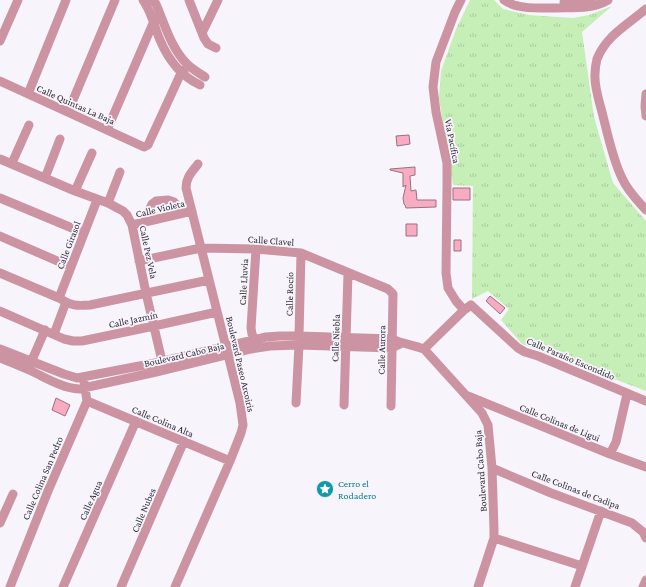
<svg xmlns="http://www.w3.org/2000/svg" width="646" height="587" font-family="'Crimson Pro',serif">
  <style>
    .grass { fill: url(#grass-tufts) }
    .building { fill: #f9abc4; stroke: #96727d }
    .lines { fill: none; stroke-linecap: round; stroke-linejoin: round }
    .minor { stroke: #cc94a2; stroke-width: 9 }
    .labels { text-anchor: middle; stroke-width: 3.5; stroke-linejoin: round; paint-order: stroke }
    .street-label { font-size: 10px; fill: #322c38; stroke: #f7f4fb }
    .culture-label { font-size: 10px; fill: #0d838f; stroke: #f7f4fb; text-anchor: start }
  </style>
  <defs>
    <pattern id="grass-tufts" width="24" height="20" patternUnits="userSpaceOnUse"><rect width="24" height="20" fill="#c6eeb7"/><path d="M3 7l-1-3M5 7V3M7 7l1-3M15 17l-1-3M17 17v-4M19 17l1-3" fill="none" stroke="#abcc9e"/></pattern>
  </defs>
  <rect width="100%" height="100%" fill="#f7f4fb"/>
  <path class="grass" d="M470,0H494L503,9L529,15L542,16L573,18L589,15L612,6L582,32L594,117L613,183L646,221V391L522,344L501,320L509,309L488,291L472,299L473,186L453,185L439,98L441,71L456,29Z"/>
  <path class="building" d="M409,135L410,144L397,146L396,136Z
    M415,167V175L410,176L411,191L416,190L417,200H436V207L406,208L405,205L404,204L403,198L406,185L403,187V173L390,170V169Z
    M453,188H470V200H453Z
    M406,224H417V236H406Z
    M454,240H461V251H454Z
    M490,296L505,308L500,314L486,301Z
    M56,398L70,405L65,416L52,410Z"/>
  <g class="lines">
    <path class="minor" d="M143,0C152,13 154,26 160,40C168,59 181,76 200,85
      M153,0L156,4C165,25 171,48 187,64C192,69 199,73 205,77
      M189,0L204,38L208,44L216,48
      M461,0L455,12L436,62L433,87L436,112L447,163V186L446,273L448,288L456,301L464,310
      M504,0C508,3 513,5 518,6C530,9 541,8 552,8C571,7 591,10 608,0
      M564,2L591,0
      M646,9C628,24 606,36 597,59C596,63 595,70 595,74C594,88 600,103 603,116C608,136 613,160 622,178C627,190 637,200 646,210
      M202,33L218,0
      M0,41L18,0
      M0,81L144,147L148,145L181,73L188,65
      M28,94L66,0
      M646,94L645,106L646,116
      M68,112L115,0
      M107,130L154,21L161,16
      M0,159L75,191L108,203L123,211L127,215L132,225L146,293L162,361
      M12,163L29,125
      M45,178L60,139
      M75,191L92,153
      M0,198L84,233
      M108,203L120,172
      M144,222L152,204L156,201L168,200L174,202L184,213
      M132,225L192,211
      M0,236L71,267
      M139,261L201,248L256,249L301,253L388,289L393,294L391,406
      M0,273L59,298C72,306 76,306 90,305L209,280
      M59,298L97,200
      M0,311L64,339L73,341H82L154,326L217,312
      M54,334L66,302
      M299,336L301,253
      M255,340L252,334L251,328L256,249
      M0,349L64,374L77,378L155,363L266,337L280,336H299L392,339C403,344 414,345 424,349L482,413L488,425L492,468L494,529V538L478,587
      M424,349L464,310L471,305L518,348L525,352L538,356L646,401
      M0,358C10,362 20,366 29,370C45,377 61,388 79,389L156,372L251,349L270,346L299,345L392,348L402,343
      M29,367L45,330
      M468,396L610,454L646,467
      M87,401L230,461
      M296,403L299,345
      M344,405L348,273
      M610,454L616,442L627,394
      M492,468L551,493L632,523L643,532L646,538
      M0,523L13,494
      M494,538L582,566
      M10,587L48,491L87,401L84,382
      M63,587L136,421
      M121,587L184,441
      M175,587L230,461L241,433L243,425L240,403L226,347L186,188C186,177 192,172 198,164
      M575,587L601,511
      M643,587L646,580"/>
  </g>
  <defs>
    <g id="sight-disc" transform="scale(0.9)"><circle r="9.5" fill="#0f9aa8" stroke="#f7f4fb"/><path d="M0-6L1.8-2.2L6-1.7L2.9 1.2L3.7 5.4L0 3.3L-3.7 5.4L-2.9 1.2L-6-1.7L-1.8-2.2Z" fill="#fff"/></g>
  </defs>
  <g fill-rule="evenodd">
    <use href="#sight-disc" x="325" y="489"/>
  </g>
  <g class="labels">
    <g class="street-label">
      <text transform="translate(76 104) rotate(24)" y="4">Calle Quintas La Baja</text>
      <text transform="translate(453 141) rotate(79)" y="4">Vía Pacífica</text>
      <text transform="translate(160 208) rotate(-13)" y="4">Calle Violeta</text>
      <text transform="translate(271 240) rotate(4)" y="4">Calle Clavel</text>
      <text transform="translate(68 245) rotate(-69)" y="4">Calle Girasol</text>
      <text transform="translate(149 252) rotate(78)" y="4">Calle Pez Vela</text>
      <text transform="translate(243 282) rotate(-87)" y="4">Calle Lluvia</text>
      <text transform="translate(289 294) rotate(-89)" y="4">Calle Rocío</text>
      <text transform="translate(133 319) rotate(-12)" y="4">Calle Jazmín</text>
      <text transform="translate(335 338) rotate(-88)" y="4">Calle Niebla</text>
      <text transform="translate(381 350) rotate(-89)" y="4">Calle Aurora</text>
      <text transform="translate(184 354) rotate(-13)" y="4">Boulevard Cabo Baja</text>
      <text transform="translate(571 358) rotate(23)" y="4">Calle Paraíso Escondido</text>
      <text transform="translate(241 364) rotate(77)" y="4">Boulevard Paseo Arcoiris</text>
      <text transform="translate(163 421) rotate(23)" y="4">Calle Colina Alta</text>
      <text transform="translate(560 422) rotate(22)" y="4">Calle Colinas de Ligui</text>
      <text transform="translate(480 471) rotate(-94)" y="4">Boulevard Cabo Baja</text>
      <text transform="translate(42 478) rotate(-67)" y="4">Calle Colina San Pedro</text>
      <text transform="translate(576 489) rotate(21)" y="4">Calle Colinas de Cadipa</text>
      <text transform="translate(90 500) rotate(-66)" y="4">Calle Agua</text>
      <text transform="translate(143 510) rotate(-67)" y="4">Calle Nubes</text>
    </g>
    <g class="culture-label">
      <text x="338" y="487">Cerro el<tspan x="338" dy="12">Rodadero</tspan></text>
    </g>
  </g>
</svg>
